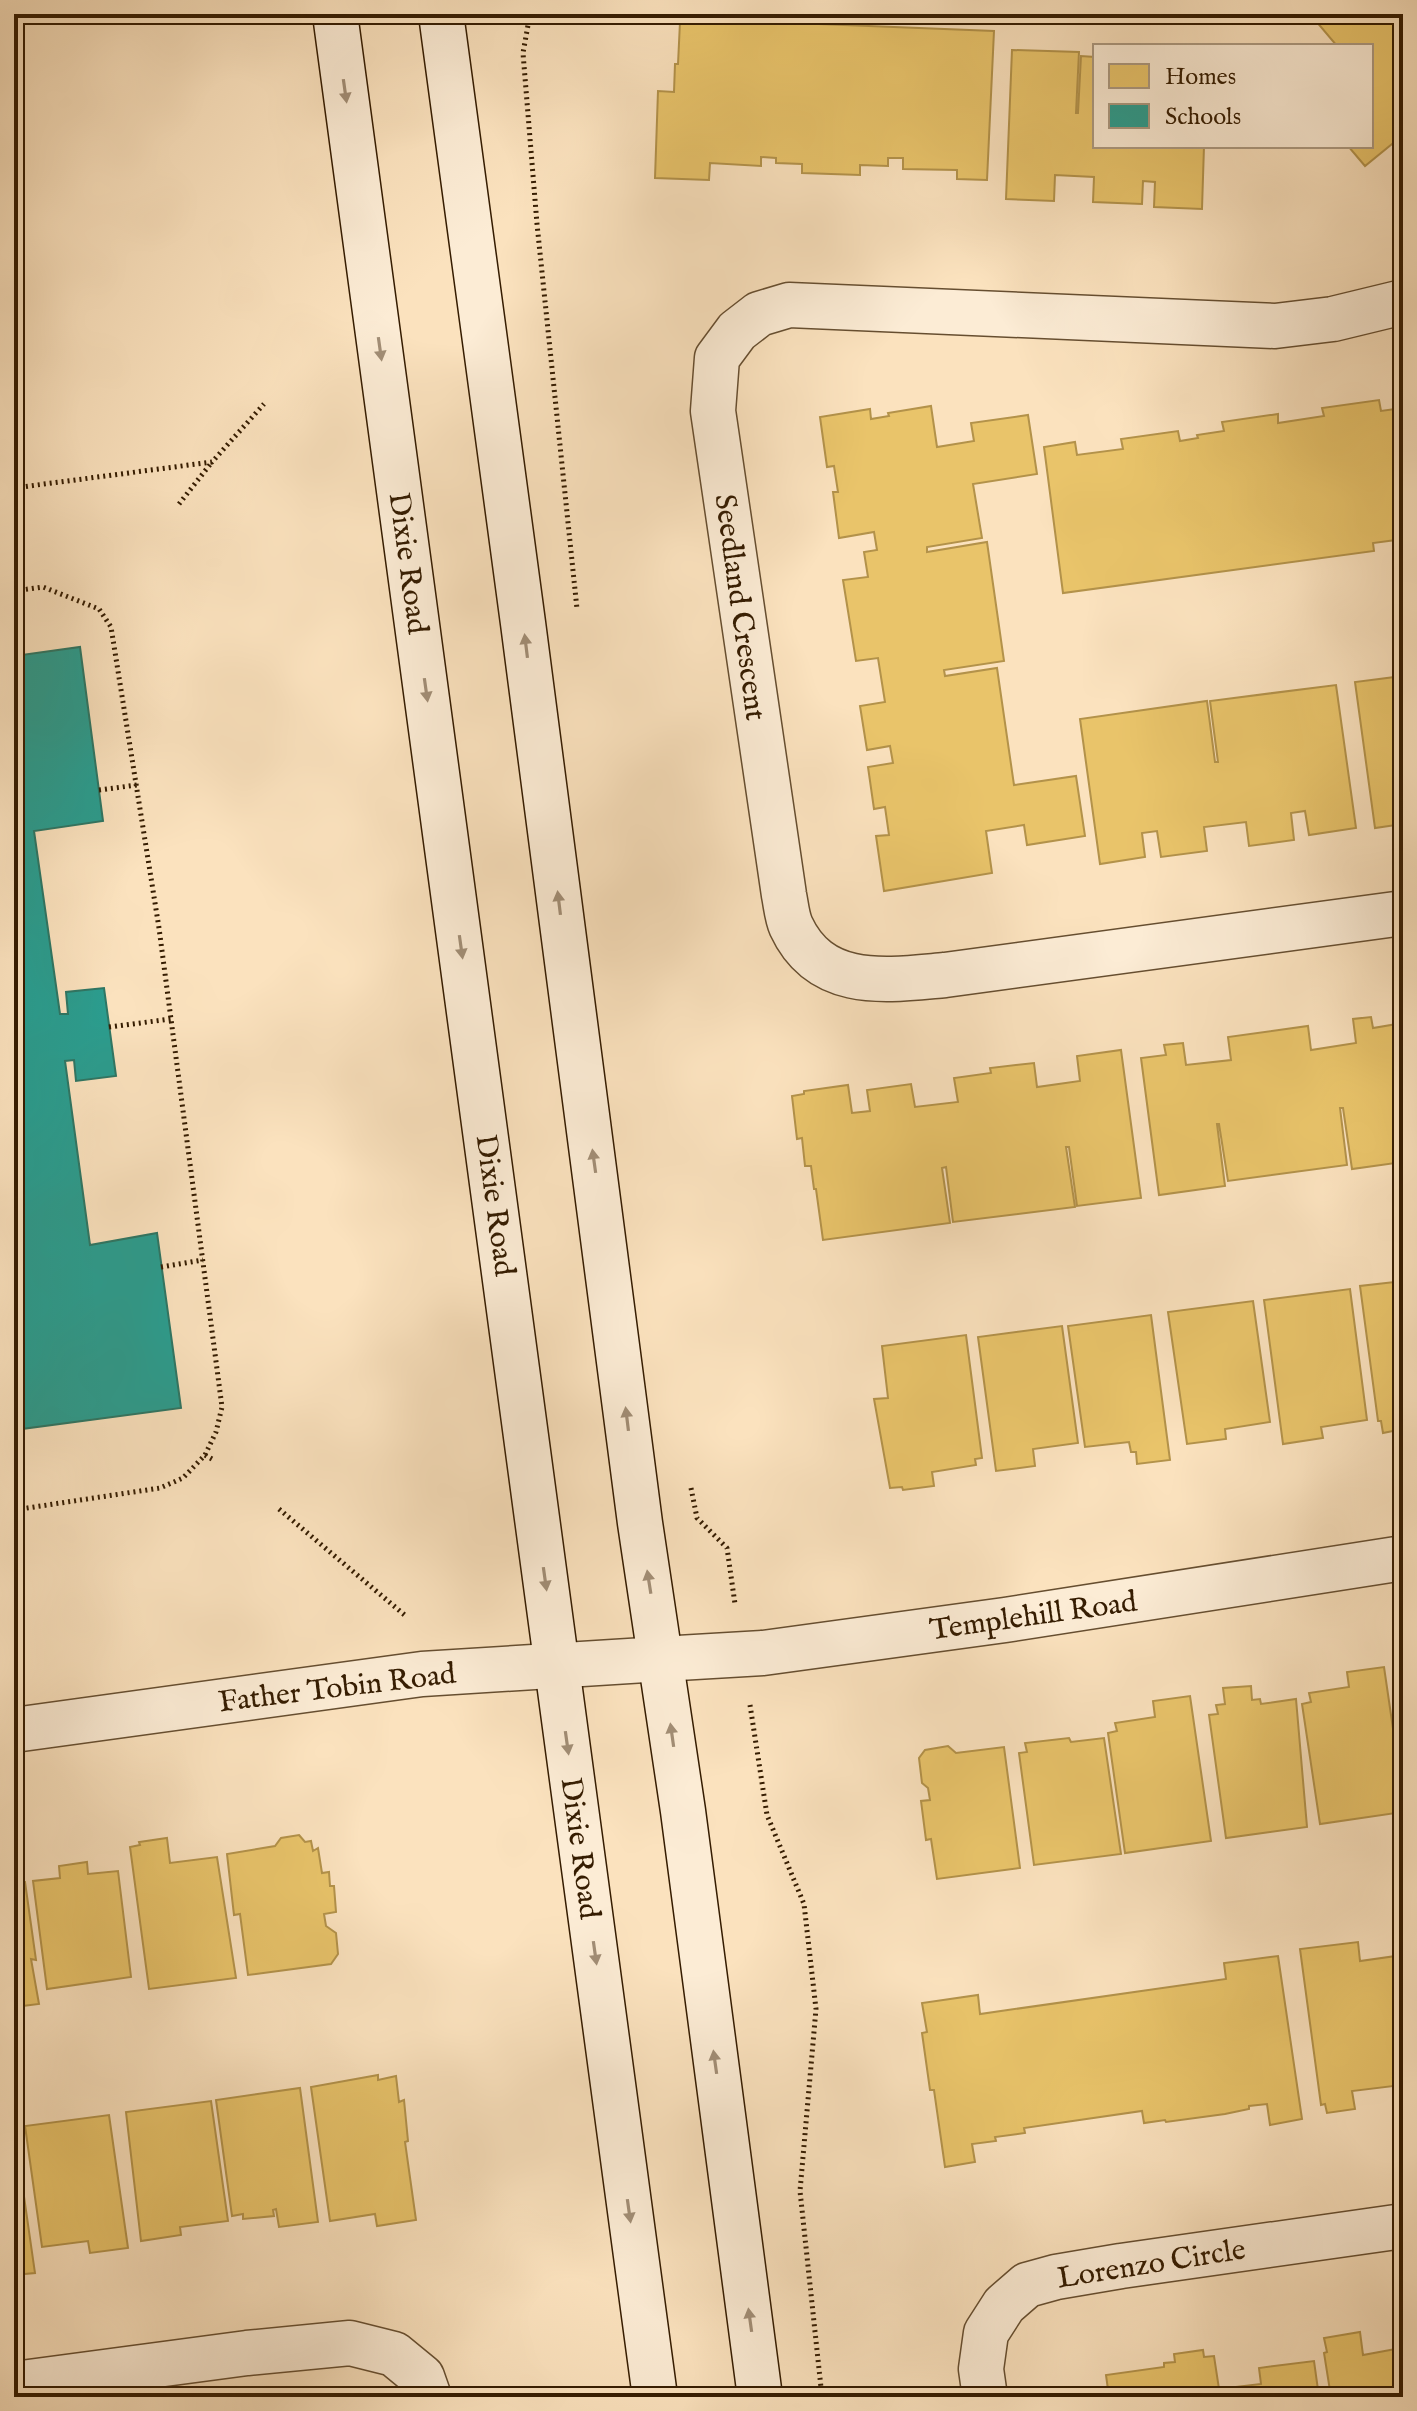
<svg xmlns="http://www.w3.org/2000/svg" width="1417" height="2411" font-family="'IM FELL English',serif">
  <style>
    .homes { fill: #e9c46a; stroke: #b3924a; stroke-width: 2 }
    .schools { fill: #2a9d8f; stroke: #2d7664; stroke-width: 2 }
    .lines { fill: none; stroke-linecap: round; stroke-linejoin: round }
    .minor-casing { stroke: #664e30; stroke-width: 47 }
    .tertiary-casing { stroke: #664e30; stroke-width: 47 }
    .secondary-casing { stroke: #351c01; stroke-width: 47 }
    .path { stroke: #351c01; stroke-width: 5; stroke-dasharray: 2 4; stroke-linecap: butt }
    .minor { stroke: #fcecd5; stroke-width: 44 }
    .tertiary { stroke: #fcecd5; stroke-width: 44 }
    .secondary { stroke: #fcecd5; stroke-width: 44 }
    .oneway { fill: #a28e76 }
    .labels { text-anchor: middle; stroke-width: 8; stroke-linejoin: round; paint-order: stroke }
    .street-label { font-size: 30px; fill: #351c01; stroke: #fcecd5 }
  </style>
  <rect width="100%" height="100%" fill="#fbe2be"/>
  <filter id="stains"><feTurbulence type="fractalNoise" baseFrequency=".0025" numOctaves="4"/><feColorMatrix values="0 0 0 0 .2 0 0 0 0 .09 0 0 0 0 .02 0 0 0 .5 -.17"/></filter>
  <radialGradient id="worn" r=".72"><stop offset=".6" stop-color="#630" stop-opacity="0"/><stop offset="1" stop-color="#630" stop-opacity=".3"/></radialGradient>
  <path class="homes" d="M1310,14H1403V111L1397,116L1403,124V135L1365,166L1348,146H1371V46H1337Z
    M711,17L743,18V21L994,31L987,180L957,179V170L903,169V158H888V166L860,165V175L802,173V164L776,163V158L761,157V166L710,163L709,180L655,178L658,91L674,92L675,64H678L680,22L710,24Z
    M1012,50L1079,52L1076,113H1078L1081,56L1095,57V146H1204L1202,209L1154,207L1155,182L1143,181L1142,204L1093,202L1094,177L1055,175L1054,201L1006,199Z
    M1379,400L1381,411L1403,408V539L1373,543L1374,551L1063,593L1044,447L1075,442L1077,455L1123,449L1121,439L1178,431L1180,441L1198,438L1197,435L1224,431L1222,422L1278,414V423L1324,416L1322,408Z
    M931,406L937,447L974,441L971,423L1028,415L1037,474L973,484L982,538L927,547V552L987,542L1004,661L944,670L945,676L997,668L1014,785L1076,776L1085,836L1027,845L1024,825L986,831L992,873L884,891L876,836L889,835L885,807L874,809L868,767L893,763L890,746L867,750L860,706L885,702L878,658L856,661L843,580L868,577L864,552L877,550L874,532L839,538L833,492H838L834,466L827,467L820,417L870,409L871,419L889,416L888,413Z
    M1403,676V824L1375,828L1355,682Z
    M1336,685L1356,828L1309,835L1305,811L1291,813L1294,840L1249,846L1246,822L1204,827L1207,851L1161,857L1157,831L1142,833L1145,857L1100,864L1080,719L1207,701L1215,762H1218L1210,701Z
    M1371,1017L1373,1028L1397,1024L1399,1037H1403V1162L1352,1169L1343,1108H1340L1347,1165L1228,1181L1219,1124H1217L1225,1186L1159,1195L1141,1058L1166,1055L1164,1045L1183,1043L1186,1065L1231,1060L1228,1037L1308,1026L1311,1050L1356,1043L1353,1019Z
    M1121,1050L1141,1198L1077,1206L1069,1147H1066L1075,1207L953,1222L946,1167L942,1168L950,1223L823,1240L816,1189H814L811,1166H805L802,1138L797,1139L792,1096L804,1094V1091L848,1085L852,1113L870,1111L867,1090L911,1084L915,1107L958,1102L954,1078L991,1073L990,1068L1034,1063L1037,1087L1080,1081L1077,1056Z
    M1403,1281V1429L1383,1433L1381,1421H1378L1360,1286Z
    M1350,1289L1367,1420L1321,1427L1323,1438L1283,1444L1264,1300Z
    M1253,1301L1270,1422L1225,1429L1226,1439L1187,1444L1168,1312Z
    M1151,1315L1170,1460L1137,1464L1136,1452H1131L1129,1442L1085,1447L1068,1326Z
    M1062,1326L1078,1443L1033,1449L1035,1466L996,1471L978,1337Z
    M966,1335L982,1458L975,1459L976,1465L932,1472L934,1486L903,1490L902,1487L890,1488L874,1399L888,1398L882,1346Z
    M1384,1667L1403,1797V1812L1320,1824L1302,1704L1311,1702L1309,1693L1349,1687L1347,1672Z
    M1251,1686L1252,1700L1260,1699L1261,1704L1296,1699L1307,1827L1226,1838L1209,1715L1218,1714L1216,1705L1225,1704L1223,1688Z
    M1190,1696L1211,1841L1125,1853L1108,1733L1117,1731L1115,1723L1155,1717L1153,1701Z
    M1069,1738L1071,1742L1104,1738L1121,1854L1034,1865L1019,1753L1027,1752L1025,1743Z
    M948,1746L956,1753L1004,1747L1020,1868L937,1879L931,1839L926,1840L921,1801L930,1800L928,1788L922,1783L919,1758L925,1750Z
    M299,1835L305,1842L311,1841L313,1851L318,1848L322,1873L329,1872L330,1886H334L336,1912L324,1914L326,1926L336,1933L338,1954L331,1964L248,1975L240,1914L234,1915L227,1854L275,1846L281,1838Z
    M167,1838L170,1863L217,1857L236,1978L149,1989L130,1847L140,1845L139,1842Z
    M87,1862L88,1874L118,1871L131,1977L47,1989L33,1881L60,1878L59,1866Z
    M25,1882L36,1960L31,1959L39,2004L14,2007V1883Z
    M1358,1942L1360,1961L1403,1955V2077L1393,2078L1394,2086L1352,2091L1355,2109L1327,2113L1325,2104L1321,2105L1300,1949Z
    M1278,1956L1302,2119L1270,2125L1267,2104L1249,2106V2109L1225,2114L1166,2122L1165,2120L1144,2123L1142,2111L1024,2128L1025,2133L995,2137L996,2141L972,2144L975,2162L945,2167L934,2090H930L922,2033L927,2032L922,2003L978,1995L980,2014L1226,1979L1224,1963Z
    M378,2075V2080L396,2076L399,2102L404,2100L408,2141L405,2142L416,2220L377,2226L375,2214L330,2221L311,2087Z
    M300,2088L318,2222L279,2227L276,2209L273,2210L274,2216L243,2219V2214L232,2216L216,2100Z
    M211,2101L228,2221L180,2227L181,2235L141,2241L126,2112Z
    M109,2115L128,2248L90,2253L88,2241L42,2247L25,2126Z
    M14,2127L35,2273L14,2275Z
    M1360,2332L1363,2355L1401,2348L1400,2345H1403V2397H1331L1324,2353L1327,2352L1324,2338Z
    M1203,2350L1204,2357L1214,2356L1219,2389L1261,2384L1259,2368L1314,2361L1319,2397H1109L1106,2375L1164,2367V2363L1175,2362L1174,2354Z"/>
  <path class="schools" d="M80,647L103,821L34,831L60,1014H68L66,992L104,988L116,1076L76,1081L74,1060L65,1061L90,1245L157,1233L181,1408L14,1430V656Z"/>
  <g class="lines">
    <g class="minor-casing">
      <path id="minor" d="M1403,302L1333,319L1275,326L789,305L759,314L737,331L717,358L713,411L784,895C786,905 787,917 791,926C821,991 887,980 945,975L1403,913
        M661,1659L763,1653L1005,1620L1403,1558
        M14,2384L247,2353L350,2343L394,2354L422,2377L429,2397
        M985,2397L981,2369L986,2333L1004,2305L1027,2285L1056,2277L1121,2266L1403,2226"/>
    </g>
    <g class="tertiary-casing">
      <path id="tertiary" d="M14,1730L422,1674L661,1659"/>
    </g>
    <g class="secondary-casing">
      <path id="secondary" d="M335,14L655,2397
        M441,14L523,623L640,1523L683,1811L760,2397"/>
    </g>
    <path class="path" d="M530,14L523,53L537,224L577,609
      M14,488L212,462L264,404
      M179,504L212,462
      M14,591L43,587L99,609L111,627L159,928L222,1407L216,1432L205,1455L183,1478L160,1488L14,1510
      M99,790L137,785
      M109,1027L171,1019
      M161,1267L203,1260
      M205,1455L212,1459
      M691,1488L697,1518L727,1548L735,1604
      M279,1509L407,1617
      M750,1705L767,1815L804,1904L816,2009L800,2191L822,2397"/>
    <use href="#minor" class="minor"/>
    <use href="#tertiary" class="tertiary"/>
    <use href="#secondary" class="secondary"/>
  </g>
  <defs><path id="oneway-solid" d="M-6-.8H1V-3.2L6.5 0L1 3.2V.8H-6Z" transform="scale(2)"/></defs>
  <g class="oneway">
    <use href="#oneway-solid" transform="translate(345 91) rotate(82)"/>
    <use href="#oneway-solid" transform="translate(380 349) rotate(82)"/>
    <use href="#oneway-solid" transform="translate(526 646) rotate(-97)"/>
    <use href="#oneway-solid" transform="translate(426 690) rotate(82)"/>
    <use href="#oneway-solid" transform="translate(559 903) rotate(-97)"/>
    <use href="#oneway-solid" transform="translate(461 947) rotate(82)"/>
    <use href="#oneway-solid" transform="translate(594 1161) rotate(-98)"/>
    <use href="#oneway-solid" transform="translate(627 1419) rotate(-97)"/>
    <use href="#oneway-solid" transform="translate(545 1579) rotate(82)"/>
    <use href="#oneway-solid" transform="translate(649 1582) rotate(-99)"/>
    <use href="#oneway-solid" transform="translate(672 1735) rotate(-98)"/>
    <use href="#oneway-solid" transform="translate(567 1743) rotate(82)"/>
    <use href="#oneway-solid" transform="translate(595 1953) rotate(82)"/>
    <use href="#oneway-solid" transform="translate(715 2062) rotate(-98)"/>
    <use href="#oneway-solid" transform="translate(629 2211) rotate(82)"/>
    <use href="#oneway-solid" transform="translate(750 2320) rotate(-98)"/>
  </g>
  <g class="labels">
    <g class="street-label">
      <text transform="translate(409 563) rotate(82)" y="10">Dixie Road</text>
      <text transform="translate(741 607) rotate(82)" y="10">Seedland Crescent</text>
      <text transform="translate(496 1205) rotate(82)" y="10">Dixie Road</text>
      <text transform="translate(1033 1615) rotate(-8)" y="10">Templehill Road</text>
      <text transform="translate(337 1687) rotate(-7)" y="10">Father Tobin Road</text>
      <text transform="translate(581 1848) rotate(82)" y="10">Dixie Road</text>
      <text transform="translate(1151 2263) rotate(-9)" y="10">Lorenzo Circle</text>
    </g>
  </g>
  <rect width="1417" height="2411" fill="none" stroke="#fbe2be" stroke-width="48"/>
  <rect x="16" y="16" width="1385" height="2379" fill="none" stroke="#351c01" stroke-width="4"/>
  <rect x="24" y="24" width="1369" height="2363" fill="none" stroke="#351c01" stroke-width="2"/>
  <rect x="1093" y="44" width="280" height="104" fill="#fcecd5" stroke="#ac9980" stroke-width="2"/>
  <rect x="1109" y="64" width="40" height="24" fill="#e9c46a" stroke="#ac9980" stroke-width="2"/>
  <text x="1165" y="84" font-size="24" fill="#351c01">Homes</text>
  <rect x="1109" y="104" width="40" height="24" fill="#2a9d8f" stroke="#ac9980" stroke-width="2"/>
  <text x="1165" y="124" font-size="24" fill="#351c01">Schools</text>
  <rect width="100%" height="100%" filter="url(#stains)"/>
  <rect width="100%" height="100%" fill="url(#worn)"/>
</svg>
